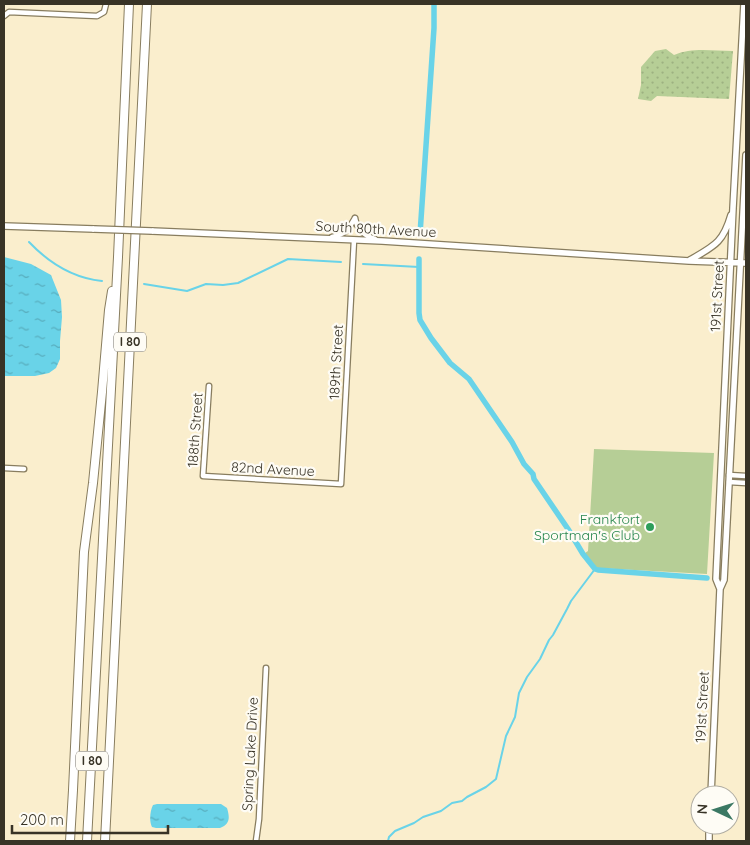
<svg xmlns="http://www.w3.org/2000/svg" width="750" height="845" font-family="Quicksand,sans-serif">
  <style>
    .grass { fill: url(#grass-dots) }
    .garden { fill: #b6ce96 }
    .water { fill: url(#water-ripples) }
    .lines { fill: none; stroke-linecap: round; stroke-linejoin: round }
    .stream { stroke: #69d3e8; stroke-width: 2 }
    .canal { stroke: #69d3e8; stroke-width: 5.5 }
    .street-casing { stroke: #887d5f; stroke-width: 7 }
    .secondary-casing { stroke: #887d5f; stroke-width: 8 }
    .highway-casing { stroke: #887d5f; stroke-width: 10 }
    .street { stroke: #fff; stroke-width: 4.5 }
    .secondary { stroke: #fff; stroke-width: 5.5 }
    .highway { stroke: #fff; stroke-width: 8 }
    .secondary-bridge-casing { stroke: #887d5f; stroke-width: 8; stroke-linecap: butt }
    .secondary-bridge { stroke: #fff; stroke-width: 5.5 }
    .leisure-dot { fill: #2e9e5b; stroke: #fefcf5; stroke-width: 2 }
    .labels { text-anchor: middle; stroke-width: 4.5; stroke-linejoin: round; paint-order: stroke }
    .shield { fill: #fefcf5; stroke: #736f64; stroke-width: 1 }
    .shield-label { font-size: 12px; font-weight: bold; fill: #383326 }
    .street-label { font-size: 14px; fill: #383326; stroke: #fefcf5 }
    .leisure-label { font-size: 14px; fill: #27864d; stroke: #fefcf5; text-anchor: end }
  </style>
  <defs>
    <pattern id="grass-dots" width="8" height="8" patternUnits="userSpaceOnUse" patternTransform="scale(1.25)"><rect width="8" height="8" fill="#b6ce96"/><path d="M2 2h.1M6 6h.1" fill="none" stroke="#9db181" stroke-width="1.8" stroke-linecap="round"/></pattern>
    <pattern id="water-ripples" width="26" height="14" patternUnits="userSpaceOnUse" patternTransform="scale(1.25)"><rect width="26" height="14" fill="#69d3e8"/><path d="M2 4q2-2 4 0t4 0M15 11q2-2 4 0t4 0" fill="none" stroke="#57acbc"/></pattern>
  </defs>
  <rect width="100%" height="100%" fill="#faeecd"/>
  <path class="grass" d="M666,49L674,55C692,47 713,51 733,51L729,99L657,96L651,101L638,99L641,85V67L655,51Z"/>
  <path class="garden" d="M594,449L714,453L707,574L598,568L588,563L582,555L588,551Z"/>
  <path class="water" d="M4,257L31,264L51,275L61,300L62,317L60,341V359L56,368L49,373L35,376H4Z
    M157,804H221L227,808C230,818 230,824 220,828H156L152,827C149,821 150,811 153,805Z"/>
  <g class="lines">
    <path class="stream" d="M29,242C49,263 72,278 102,281
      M363,264L419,267
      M144,284L187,291L206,284L223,285L238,283L288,259L341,262
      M388,841L389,837L395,831L414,823L423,817L441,811L452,803L462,801L467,797L486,787L496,779L506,736L515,717L519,693L527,677L540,659L549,640L553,635L567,609L571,601L595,569"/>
    <path class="canal" d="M420,234L434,28V4
      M419,259V313L420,320L431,338L450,363L469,379L512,442L524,464L533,474L534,479L568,529L583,554L595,569L598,570L707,578"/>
    <g class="street-casing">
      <path id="street" d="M4,16L9,12L97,16L104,12L106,4
        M355,218C357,229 365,236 375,239
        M332,237C346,234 348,230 355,218
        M209,386L203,476L341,484L354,240
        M4,468L24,469
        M729,475L746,476
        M729,482L746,483
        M256,841L259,819L266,668"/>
    </g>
    <g class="secondary-casing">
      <path id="secondary" d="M4,226L94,229
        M152,231L382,241L689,261L746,263
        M690,260C714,246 723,243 731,215
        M720,589L724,580L746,155
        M711,795L720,589L716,579L733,208L744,4
        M709,841V825"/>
    </g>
    <g class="highway-casing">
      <path id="highway" d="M70,841L73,790L84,552L93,483L102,392L109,310L112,291
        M87,841L118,257L129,4
        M105,841L147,4"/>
    </g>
    <use href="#street" class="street"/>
    <use href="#secondary" class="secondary"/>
    <use href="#highway" class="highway"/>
    <g class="secondary-bridge-casing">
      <path id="secondary-bridge" d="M94,229L152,231"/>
    </g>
    <use href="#secondary-bridge" class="secondary-bridge"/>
  </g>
  <circle class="leisure-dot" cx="650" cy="527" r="5"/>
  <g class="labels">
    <g class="shield">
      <rect x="114" y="332.5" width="32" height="19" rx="4"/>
      <rect x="76" y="751.5" width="32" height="19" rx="4"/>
    </g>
    <g class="shield-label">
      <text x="130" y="346">I 80</text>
      <text x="92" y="765">I 80</text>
    </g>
    <g class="street-label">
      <text transform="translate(376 229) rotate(3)" y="5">South 80th Avenue</text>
      <text transform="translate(717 296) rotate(-87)" y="5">191st Street</text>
      <text transform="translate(336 362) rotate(-87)" y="5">189th Street</text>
      <text transform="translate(195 430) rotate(-86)" y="5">188th Street</text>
      <text transform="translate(273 469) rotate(3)" y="5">82nd Avenue</text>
      <text transform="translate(702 707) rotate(-87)" y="5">191st Street</text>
      <text transform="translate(250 754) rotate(-87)" y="5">Spring Lake Drive</text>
    </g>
    <g class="leisure-label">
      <text x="640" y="524">Frankfort<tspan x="640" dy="16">Sportman's Club</tspan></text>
    </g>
  </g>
  <rect width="750" height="845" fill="none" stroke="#383326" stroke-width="10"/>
  <g transform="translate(715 810) rotate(274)"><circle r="24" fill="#fefcf5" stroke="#afaca2"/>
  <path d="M0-4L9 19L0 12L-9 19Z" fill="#3b7863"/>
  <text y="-8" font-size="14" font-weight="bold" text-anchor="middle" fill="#383326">N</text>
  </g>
  <path d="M12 825v8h156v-8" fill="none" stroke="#383326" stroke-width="2.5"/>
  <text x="20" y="825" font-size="15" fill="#383326" stroke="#fefcf5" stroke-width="4" paint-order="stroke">200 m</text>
</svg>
